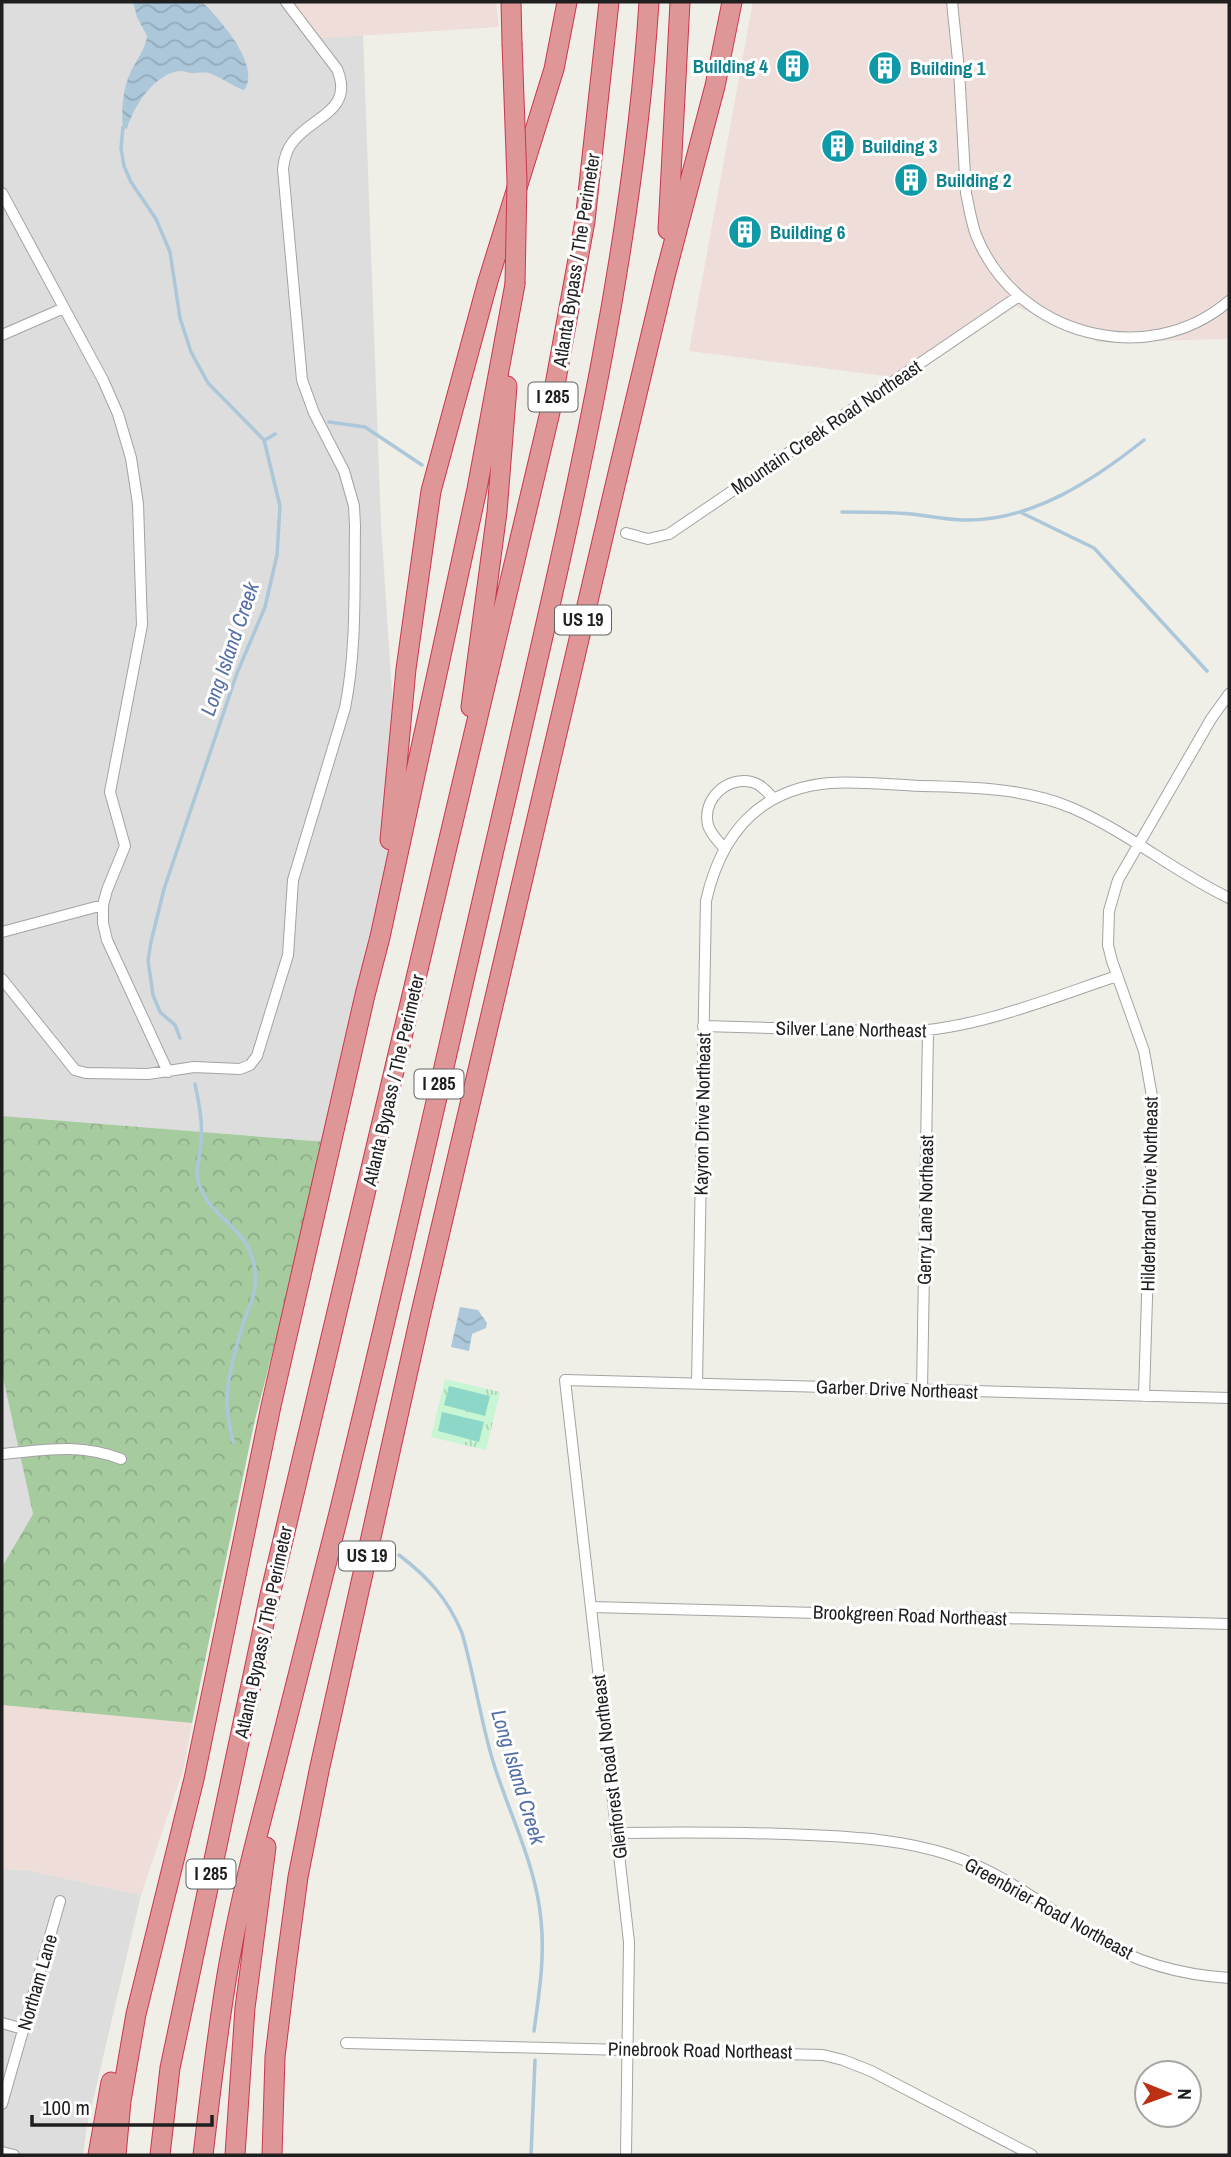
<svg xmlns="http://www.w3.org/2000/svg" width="1231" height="2157" font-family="'Archivo Narrow',sans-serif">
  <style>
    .residential { fill: #ddd }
    .commercial { fill: #eeddd8 }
    .forest { fill: url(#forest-crowns) }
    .park { fill: url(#park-tufts) }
    .pitch { fill: #8cd7c7 }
    .water { fill: url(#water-waves) }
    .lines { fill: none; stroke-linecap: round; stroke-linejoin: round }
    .stream { stroke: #abc7d9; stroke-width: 3.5 }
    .street-casing { stroke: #a3a3a3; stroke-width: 12 }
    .highway-casing { stroke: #cb364f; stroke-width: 21 }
    .street { stroke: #fff; stroke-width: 10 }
    .highway { stroke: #df9697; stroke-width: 19 }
    .highway-bridge-casing { stroke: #cb364f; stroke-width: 21; stroke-linecap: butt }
    .highway-bridge { stroke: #df9697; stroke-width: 19 }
    .labels { text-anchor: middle; stroke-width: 6; stroke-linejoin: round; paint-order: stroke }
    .shield { fill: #fff; stroke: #626262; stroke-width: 2 }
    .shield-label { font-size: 18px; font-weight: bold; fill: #1f1f1f }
    .culture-label { font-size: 19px; font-weight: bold; fill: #0d838f; stroke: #fff; text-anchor: start }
    .street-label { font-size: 19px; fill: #1f1f1f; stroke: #fff }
    .water-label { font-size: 21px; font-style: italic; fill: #546fa7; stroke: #fff }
  </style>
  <defs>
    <pattern id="forest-crowns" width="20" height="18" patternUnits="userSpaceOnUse" patternTransform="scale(1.75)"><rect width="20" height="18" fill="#a5cb9f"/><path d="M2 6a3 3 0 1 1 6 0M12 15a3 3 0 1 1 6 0" fill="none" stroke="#8eae88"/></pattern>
    <pattern id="park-tufts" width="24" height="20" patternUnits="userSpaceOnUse" patternTransform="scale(1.75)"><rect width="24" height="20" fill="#c8f5d3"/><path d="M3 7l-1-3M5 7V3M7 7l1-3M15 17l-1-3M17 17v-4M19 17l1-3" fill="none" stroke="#abd2b5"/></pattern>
    <pattern id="water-waves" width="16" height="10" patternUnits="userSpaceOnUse" patternTransform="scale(1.75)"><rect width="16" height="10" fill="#abc7d9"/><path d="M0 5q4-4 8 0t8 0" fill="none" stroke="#93aaba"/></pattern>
  </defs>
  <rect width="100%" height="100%" fill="#efeee7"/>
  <path class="residential" d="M2,2H283L307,39L363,35L381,524L401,831L327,1142L2,1116Z
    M2,1373L33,1514L2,1567Z
    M2,1869L27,1870L141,1895L87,2126L83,2155H2Z"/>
  <path class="commercial" d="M283,2H496L499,27L307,39Z
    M753,2H1229V339L1098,342L1004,301L908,379L689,351Z
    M2,1705L192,1723L184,1767L141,1895L27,1870L2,1869Z"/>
  <path class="forest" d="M2,1116L327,1142L254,1424L192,1723L2,1705V1567L33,1514L2,1373Z"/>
  <path class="park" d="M445,1379L500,1392L486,1450L431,1437Z"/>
  <path class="pitch" d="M449,1386L490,1396L485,1416L444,1405Z
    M442,1412L484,1422L479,1442L438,1431Z"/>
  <path class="water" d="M133,2H202C219,18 262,66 244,90C232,86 221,77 209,73C203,72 198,73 192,73C189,73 185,71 181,71C155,72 133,107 127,129L123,127C121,109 123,88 131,71C137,59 145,50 147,36L137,17Z
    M460,1307L478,1310L487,1323L486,1328L472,1334L469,1351L451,1347Z"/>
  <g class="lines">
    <path class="stream" d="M123,127L121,148L124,166L131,182L156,219L170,252L180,318L191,352L208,383L264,440L280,506L277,555L265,607L237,673L164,889L151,942L148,960L153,995L160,1012L175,1025L180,1038
      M329,422L365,427L422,465
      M265,440L275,434
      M842,512C865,512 888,512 912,514C930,516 947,520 965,520C1032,521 1094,480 1144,440
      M1020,512L1094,548L1207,671
      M195,1084C199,1103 203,1123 201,1143C200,1157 194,1169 199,1184C211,1221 250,1226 255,1271C258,1293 248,1308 242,1327C235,1352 226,1380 227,1406C227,1418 231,1431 233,1442
      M399,1555C428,1577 448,1599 462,1633C474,1674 480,1717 492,1758C508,1812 536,1864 541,1920C545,1958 539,1994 534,2031
      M531,2155L535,2060"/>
    <g class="street-casing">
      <path id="street" d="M952,2L959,70L966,193C969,207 971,221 976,235C1016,335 1147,371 1229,301
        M2,193L103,380L118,414L131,458L138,504L142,625L110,792L125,846L107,890L103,905V923L107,940L168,1072
        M2,335L64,308
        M626,533L648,539L669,534L1019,296
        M724,848C718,841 710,833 708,825C702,799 727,776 752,782C761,784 768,793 774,799
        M2,932L103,905
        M2,979L75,1070L86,1073L148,1074L194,1067L240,1069L250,1065L257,1056L288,955L293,880L345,708C357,648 354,587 355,526L354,506L344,471L314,413L302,380L283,169C284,159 286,151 292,143C311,116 355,112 337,69L286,2
        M703,1026L904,1032C977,1029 1048,999 1117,976
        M697,1383L706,901C721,834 759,789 830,783C860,781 891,785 921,786C972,787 1025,788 1072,808C1128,832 1174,872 1229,898
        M922,1390L928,1031
        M1144,1396L1153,1102L1144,1051L1112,961L1108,945L1109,911L1118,880L1211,719L1229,694
        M2,1454C45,1450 79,1443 121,1459
        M591,1607L1229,1624
        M617,1833C681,1832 745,1832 809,1835C857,1837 904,1840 950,1855C1005,1873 1049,1910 1098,1939C1137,1963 1184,1975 1229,1978
        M2,2023L23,2029
        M346,2043L823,2055L843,2060L871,2071L1032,2155
        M2,2104L60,1901
        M2,2152L14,2155
        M626,2155L629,1942L565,1380L1229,1398"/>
    </g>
    <g class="highway-casing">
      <path id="highway" d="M511,2L512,43
        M668,230L680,2
        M471,707L497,512L507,386
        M390,840L406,669L431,491L488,281L554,69L567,2
        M98,2155L111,2082
        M116,2155L121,2101L136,2014L194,1779L271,1406L365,995L380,937L477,489L515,284
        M160,2155L170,2068L270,1595L550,412L585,221L609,2
        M203,2155C211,2089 218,2023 230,1958C243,1885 263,1814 281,1743C300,1668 319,1593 338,1517C398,1274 452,1029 509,785C568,526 632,267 649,2
        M235,2155L245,2008L266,1847
        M272,2155L275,2057L286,1966L298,1877L319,1771L420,1317L615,486L665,276L715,86L732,2"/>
    </g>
    <use href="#street" class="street"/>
    <use href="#highway" class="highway"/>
    <g class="highway-bridge-casing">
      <path id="highway-bridge" d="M512,43L517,181L515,284"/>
    </g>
    <use href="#highway-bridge" class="highway-bridge"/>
  </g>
  <defs>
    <g id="building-disc" transform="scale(1.75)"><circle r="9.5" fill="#0f9aa8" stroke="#fff"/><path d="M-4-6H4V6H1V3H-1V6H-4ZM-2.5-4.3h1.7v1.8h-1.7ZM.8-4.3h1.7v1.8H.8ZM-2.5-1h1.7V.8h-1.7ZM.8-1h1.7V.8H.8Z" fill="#fff"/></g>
  </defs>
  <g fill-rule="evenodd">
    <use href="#building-disc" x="793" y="66"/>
    <use href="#building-disc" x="885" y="68"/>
    <use href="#building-disc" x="838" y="146"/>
    <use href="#building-disc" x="911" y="180"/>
    <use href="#building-disc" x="745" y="232"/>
  </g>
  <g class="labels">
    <g class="shield">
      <rect x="528.5" y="382.5" width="49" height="29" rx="5"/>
      <rect x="555" y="605.5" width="56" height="29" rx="5"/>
      <rect x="414.5" y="1069.5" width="49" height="29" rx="5"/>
      <rect x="339" y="1541.5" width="56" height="29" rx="5"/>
      <rect x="186.5" y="1859.5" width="49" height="29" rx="5"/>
    </g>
    <g class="shield-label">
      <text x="553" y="403">I 285</text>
      <text x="583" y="626">US 19</text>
      <text x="439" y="1090">I 285</text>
      <text x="367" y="1562">US 19</text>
      <text x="211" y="1880">I 285</text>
    </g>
    <g class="culture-label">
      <text x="768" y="73" text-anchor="end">Building 4</text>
      <text x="910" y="75">Building 1</text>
      <text x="862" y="153">Building 3</text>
      <text x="936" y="187">Building 2</text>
      <text x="770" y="239">Building 6</text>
    </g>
    <g class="street-label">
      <text transform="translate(576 260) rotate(-81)" y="7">Atlanta Bypass / The Perimeter</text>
      <text transform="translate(826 427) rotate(-34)" y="7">Mountain Creek Road Northeast</text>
      <text transform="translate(851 1029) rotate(1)" y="7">Silver Lane Northeast</text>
      <text transform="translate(393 1080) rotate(-77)" y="7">Atlanta Bypass / The Perimeter</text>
      <text transform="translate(702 1114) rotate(-89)" y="7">Kayron Drive Northeast</text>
      <text transform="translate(1149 1194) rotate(-89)" y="7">Hilderbrand Drive Northeast</text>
      <text transform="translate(925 1210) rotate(-89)" y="7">Gerry Lane Northeast</text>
      <text transform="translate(897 1389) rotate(2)" y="7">Garber Drive Northeast</text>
      <text transform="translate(910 1615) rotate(2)" y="7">Brookgreen Road Northeast</text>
      <text transform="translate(263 1632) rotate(-78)" y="7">Atlanta Bypass / The Perimeter</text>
      <text transform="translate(609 1767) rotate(-97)" y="7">Glenforest Road Northeast</text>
      <text transform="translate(1049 1908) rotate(29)" y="7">Greenbrier Road Northeast</text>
      <text transform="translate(37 1982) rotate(-74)" y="7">Northam Lane</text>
      <text transform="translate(700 2050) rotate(1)" y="7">Pinebrook Road Northeast</text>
    </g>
    <g class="water-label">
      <text transform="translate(230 649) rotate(-71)" y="7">Long Island Creek</text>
      <text transform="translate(518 1777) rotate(73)" y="7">Long Island Creek</text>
    </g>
  </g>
  <rect width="1231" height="2157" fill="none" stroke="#1f1f1f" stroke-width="7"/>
  <g transform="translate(1168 2094) rotate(91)"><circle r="33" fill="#ffffff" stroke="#a5a5a5" stroke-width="2"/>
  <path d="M0-5L12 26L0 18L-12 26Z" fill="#bc3013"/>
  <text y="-10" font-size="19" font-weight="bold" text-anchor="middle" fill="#1f1f1f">N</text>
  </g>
  <path d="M32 2115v10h180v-10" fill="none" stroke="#1f1f1f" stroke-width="3.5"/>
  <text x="42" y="2115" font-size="21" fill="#1f1f1f" stroke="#ffffff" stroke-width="5" paint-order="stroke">100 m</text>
</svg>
